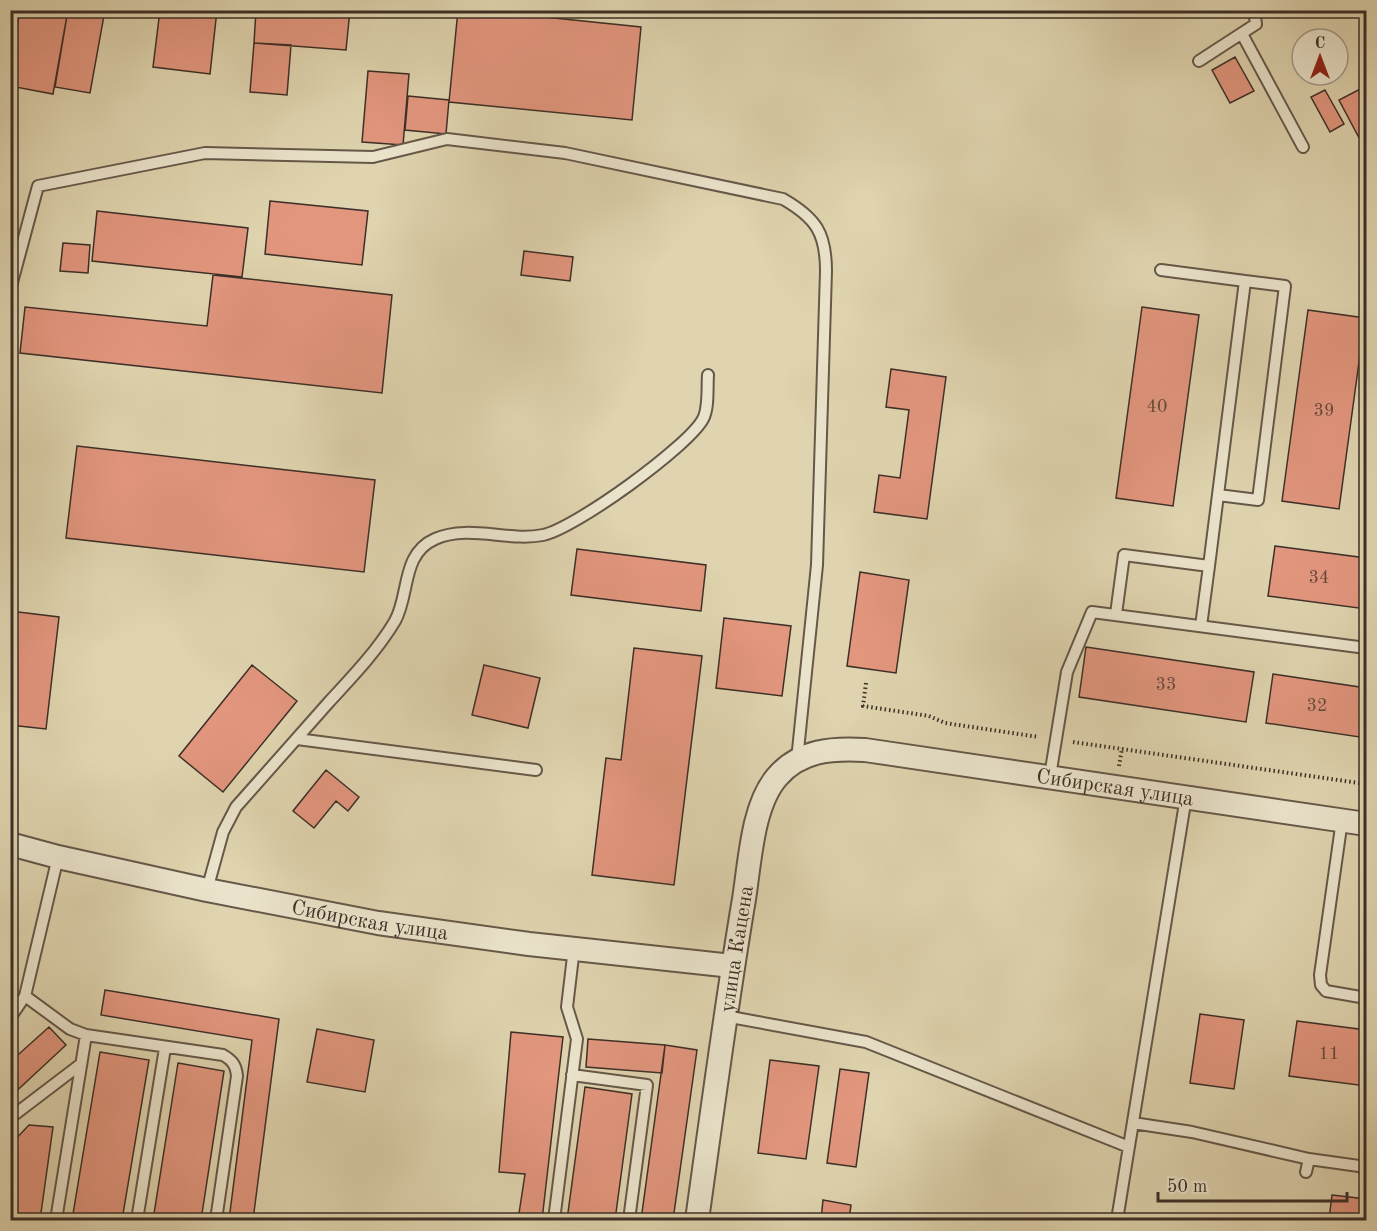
<svg xmlns="http://www.w3.org/2000/svg" width="1377" height="1231" font-family="'Old Standard TT',serif">
  <style>
    .building { fill: #e2967e; stroke: #3d2f27; stroke-width: 1.5 }
    .lines { fill: none; stroke-linecap: round; stroke-linejoin: round }
    .lane-casing { stroke: #665849; stroke-width: 14 }
    .street-casing { stroke: #665849; stroke-width: 26 }
    .path { stroke: #3d2f27; stroke-width: 4; stroke-dasharray: 1.5 3; stroke-linecap: butt }
    .lane { stroke: #eae3cb; stroke-width: 10 }
    .street { stroke: #eae3cb; stroke-width: 22 }
    .labels { text-anchor: middle; stroke-width: 4.5; stroke-linejoin: round; paint-order: stroke }
    .number-label { font-size: 18px; fill: #66493d }
    .street-label { font-size: 21px; fill: #3d2f27; stroke: #eae3cb }
  </style>
  <rect width="100%" height="100%" fill="#dfd4af"/>
  <filter id="stains"><feTurbulence type="fractalNoise" baseFrequency=".00333" numOctaves="4"/><feColorMatrix values="0 0 0 0 .2 0 0 0 0 .09 0 0 0 0 .02 0 0 0 .5 -.17"/></filter>
  <radialGradient id="worn" r=".72"><stop offset=".6" stop-color="#630" stop-opacity="0"/><stop offset="1" stop-color="#630" stop-opacity=".3"/></radialGradient>
  <path class="building" d="M20,10H68L53,94L10,86V64Z
    M68,10H105L90,93L55,87Z
    M160,10H217L210,74L153,67Z
    M256,10H350L346,50L254,43Z
    M458,10H476L641,27L632,120L449,102Z
    M254,43L291,45L287,95L250,92Z
    M1235,57L1254,91L1230,103L1212,70Z
    M368,71L409,74L403,145L362,142Z
    M1364,87L1366,91V151L1339,100Z
    M1325,90L1344,124L1330,132L1311,97Z
    M408,96L449,100L446,134L405,130Z
    M270,201L368,211L362,265L265,254Z
    M97,211L248,228L242,277L92,261Z
    M63,243L90,245L88,273L60,271Z
    M524,251L573,257L570,281L521,275Z
    M213,275L392,295L382,393L20,353L25,307L207,326Z
    M1142,307L1199,315L1173,506L1116,498Z
    M1308,310L1365,318L1339,509L1282,501Z
    M891,369L946,377L927,519L874,512L879,475L900,478L909,410L886,407Z
    M77,446L375,480L364,572L66,538Z
    M1275,546L1366,558V609L1268,596Z
    M577,549L706,565L701,611L571,595Z
    M860,572L909,580L896,673L847,666Z
    M10,611L59,617L46,729L10,725Z
    M724,618L791,626L782,696L716,688Z
    M1086,647L1254,672L1246,722L1079,697Z
    M634,648L702,656L674,885L592,875L606,758L621,760Z
    M252,665L297,701L223,792L179,756Z
    M484,665L540,678L528,728L472,715Z
    M1273,674L1366,688V738L1266,723Z
    M326,770L359,797L348,811L336,801L314,828L293,811Z
    M105,990L279,1019L253,1220H229L252,1040L101,1015Z
    M1200,1014L1244,1020L1234,1089L1190,1083Z
    M1297,1021L1366,1030V1086L1289,1076Z
    M49,1027L66,1045L10,1097V1062Z
    M317,1029L374,1040L365,1092L307,1082Z
    M511,1032L563,1037L542,1220H518L525,1174L499,1172Z
    M588,1039L665,1045L662,1073L586,1067Z
    M665,1045L697,1050L673,1220H641Z
    M100,1052L149,1060L122,1220H72Z
    M770,1060L819,1066L806,1159L758,1153Z
    M178,1063L224,1071L201,1220H153Z
    M840,1069L869,1073L856,1167L827,1163Z
    M585,1087L632,1094L615,1220H567Z
    M29,1125L53,1127L40,1220H10V1145Z
    M1332,1195L1366,1199V1220L1329,1219Z
    M823,1200L851,1205L849,1220H821Z"/>
  <g class="lines">
    <g class="lane-casing">
      <path id="lane" d="M1242,34L1303,147
        M1199,61L1256,24L1254,10
        M1161,270L1245,281
        M10,290L38,186L205,153L373,157L447,139L565,153L783,199C816,218 826,233 826,271L817,565L797,760
        M1116,614L1124,555L1209,566L1245,281L1285,286L1258,500L1218,495
        M1201,626L1209,566
        M297,739L536,770
        M1050,776L1067,672L1092,612L1366,648
        M1342,820L1320,975L1321,985L1326,991L1366,998
        M207,890L223,832L236,807C267,772 298,737 329,702C353,676 377,651 395,621C410,594 401,554 435,539C469,524 508,542 543,535C574,529 688,447 703,419C709,408 707,388 708,375
        M25,996L70,1029L86,1035L223,1055C232,1060 236,1065 237,1076L216,1220
        M725,1016L866,1042L1129,1147
        M10,1018L25,996L58,857
        M572,1075L647,1085L629,1220
        M10,1118L81,1064
        M1133,1123L1192,1132L1309,1159L1366,1167
        M1306,1172L1309,1159
        M56,1220L86,1035
        M137,1220L165,1048
        M554,1220L577,1039L567,1007L574,948
        M1117,1220L1186,797"/>
    </g>
    <g class="street-casing">
      <g id="street">
        <path id="s1" d="M10,844L58,857L207,890L378,923L529,944L732,966"/>
        <path id="s2" d="M697,1220C712,1113 726,1006 744,899C750,862 752,806 777,777C800,750 832,748 865,750L1366,824"/>
      </g>
    </g>
    <path class="path" d="M866,683L863,706L929,716L945,723L1039,737
      M1073,742L1366,784
      M1119,766L1122,748"/>
    <use href="#lane" class="lane"/>
    <use href="#street" class="street"/>
  </g>
  <g class="labels">
    <g class="number-label">
      <text x="1157" y="412">40</text>
      <text x="1324" y="416">39</text>
      <text x="1319" y="583">34</text>
      <text x="1166" y="690">33</text>
      <text x="1317" y="711">32</text>
      <text x="1329" y="1059">11</text>
    </g>
    <g class="street-label">
      <text dy="7" stroke="none"><textPath href="#s2" startOffset="801">Сибирская улица</textPath></text>
      <text dy="7" stroke="none"><textPath href="#s1" startOffset="368">Сибирская улица</textPath></text>
      <text dy="7" stroke="none"><textPath href="#s2" startOffset="274">улица Кацена</textPath></text>
    </g>
  </g>
  <rect width="1377" height="1231" fill="none" stroke="#dfd4af" stroke-width="36"/>
  <rect x="12" y="12" width="1353" height="1207" fill="none" stroke="#3d2f27" stroke-width="3"/>
  <rect x="18" y="18" width="1341" height="1195" fill="none" stroke="#3d2f27" stroke-width="1.5"/>
  <g transform="translate(1320 57)"><circle r="28" fill="#eae3cb" stroke="#a59b89" stroke-width="1.5"/>
  <path d="M0-4.5L10 22L0 15L-10 22Z" fill="#8f2418"/>
  <text y="-9" font-size="16" font-weight="bold" text-anchor="middle" fill="#3d2f27">С</text>
  </g>
  <path d="M1158 1192v9h189v-9" fill="none" stroke="#3d2f27" stroke-width="3"/>
  <text x="1167" y="1192" font-size="18" fill="#3d2f27" stroke="#eae3cb" stroke-width="4.5" paint-order="stroke">50 m</text>
  <rect width="100%" height="100%" filter="url(#stains)"/>
  <rect width="100%" height="100%" fill="url(#worn)"/>
</svg>
